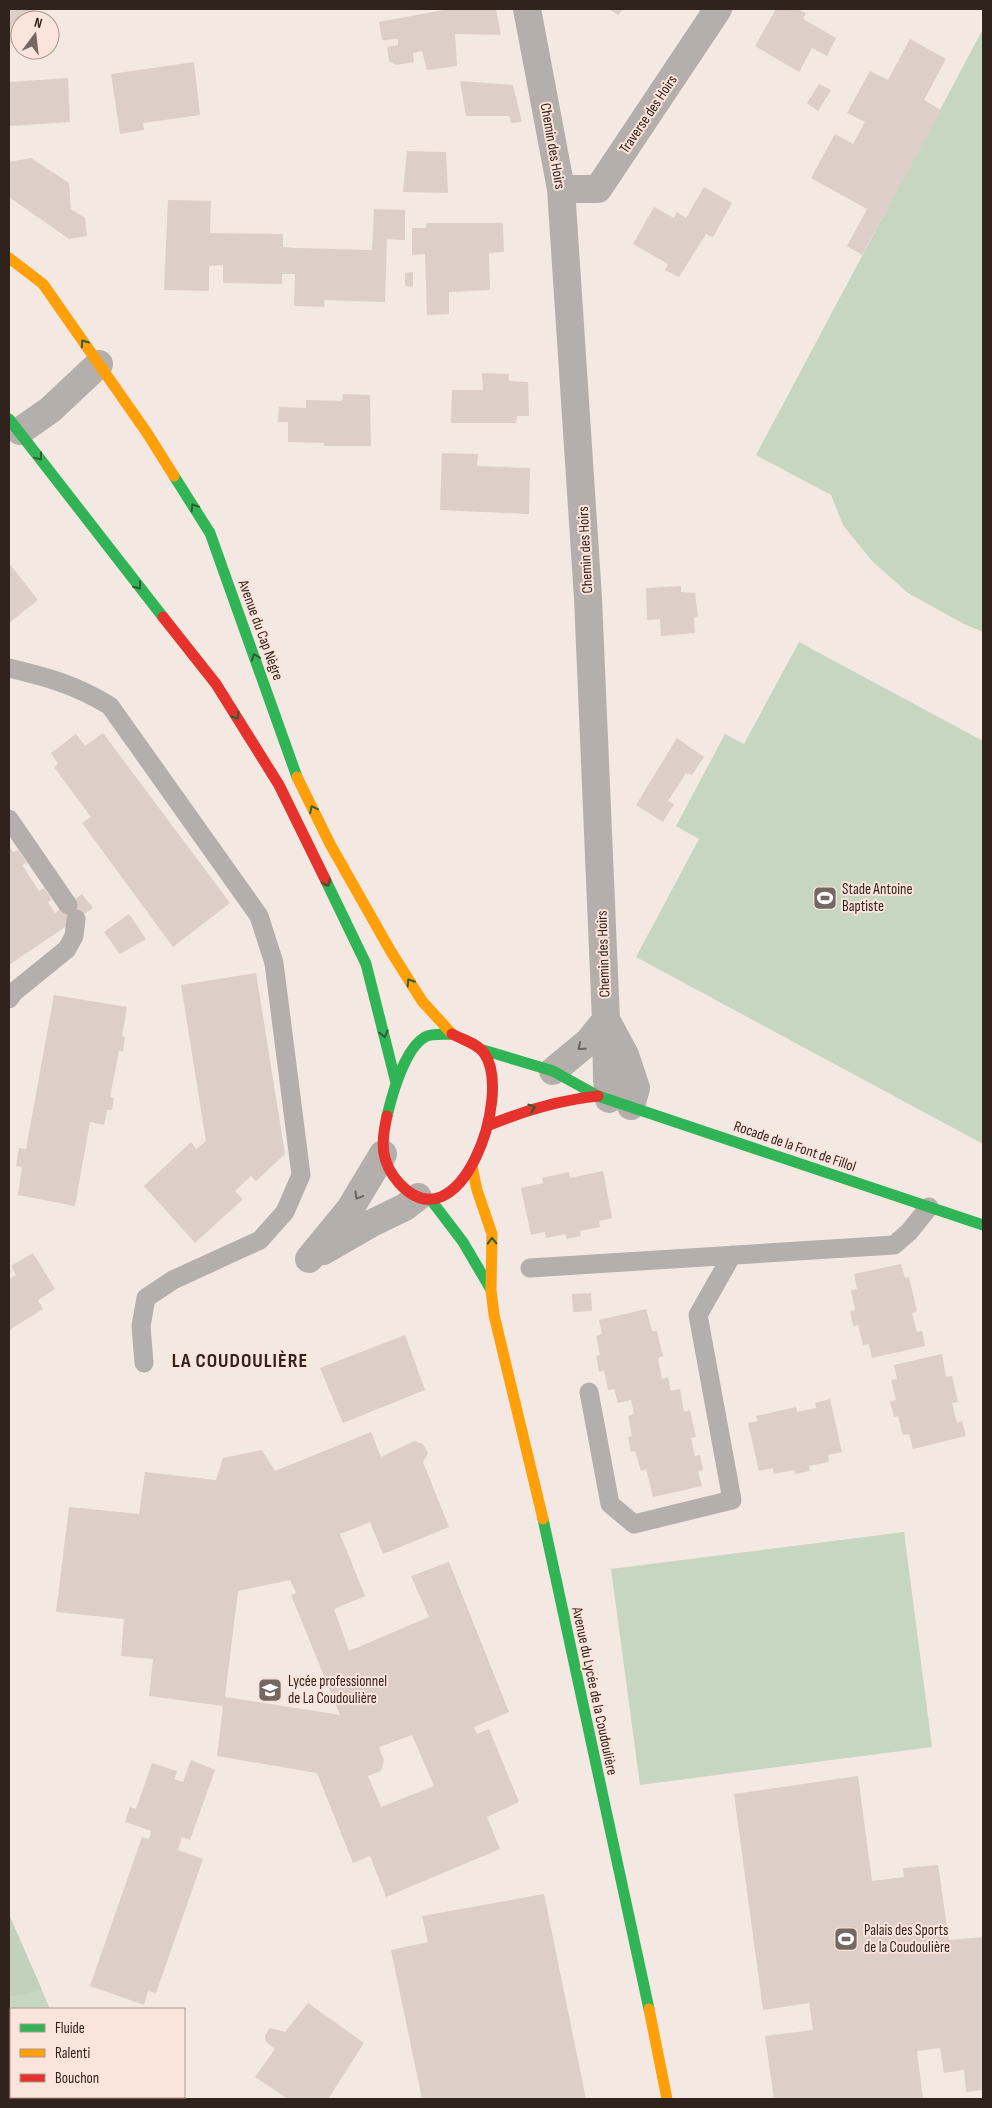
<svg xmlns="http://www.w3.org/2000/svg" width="992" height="2108" font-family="'Sofia Sans Condensed',sans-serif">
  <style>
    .green { fill: #c7d6c1 }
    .forest { fill: #c1d1bb }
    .building { fill: #ddcec7; fill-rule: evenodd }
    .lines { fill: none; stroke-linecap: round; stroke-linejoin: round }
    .lane { stroke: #b4afaa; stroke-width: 19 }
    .street { stroke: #b4afaa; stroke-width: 28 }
    .fast { stroke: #30b455; stroke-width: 11 }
    .slow { stroke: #ff9f0a; stroke-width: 11 }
    .jam { stroke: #e5322d; stroke-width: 11 }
    .oneway { stroke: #305d33 }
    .oneway2 { stroke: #6b625c }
    .labels { text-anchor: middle; stroke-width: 4; stroke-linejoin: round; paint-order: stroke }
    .street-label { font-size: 15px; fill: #30231d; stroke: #fbe4db }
    .poi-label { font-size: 15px; fill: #30231d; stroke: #fbe4db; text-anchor: start }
    .district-label { font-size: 20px; font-weight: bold; letter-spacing: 1px; fill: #30231d; stroke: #fbe4db }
  </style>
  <rect width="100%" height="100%" fill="#f4e8e2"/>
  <path class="green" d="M983,29V632L964,624L908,593L872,561L843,525L831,495L756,455Z
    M799,642L983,741V1144L636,957L699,839L676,826L725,734L744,744Z
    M904,1532L932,1747L640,1785L611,1569Z
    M9,1903L10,1917L50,2009H11V2097H88L89,2099H9Z"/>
  <path class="forest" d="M9,1903L10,1917L42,1990L9,1997Z"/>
  <path class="building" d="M9,9H35V20H20V43H10Z
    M449,9H496L501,35L455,34L457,66L427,70L422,51L413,53L414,62L396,65L389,61L387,47L398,45V39L382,40L379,22Z
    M609,9H623L618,15Z
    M776,9H797L806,13L803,19L836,38L827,56L812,48L799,72L755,46Z
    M910,39L946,59L924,100L941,110L862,255L847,246L867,209L811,178L835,134L853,144L865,122L847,113L870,71L888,80Z
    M194,62L200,115L143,123L144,130L120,134L111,74Z
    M68,78L70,122L9,126V82Z
    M460,81L513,85L522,122L511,123L509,116H466Z
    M819,84L831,90L818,111L807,103Z
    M407,151L446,152L448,193L403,192Z
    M31,158L69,183L71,209L85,218L87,236L69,239L9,197V162Z
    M704,187L732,203L713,237L706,234L679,277L665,270L668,264L633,244L654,207L674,218L677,212L686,218Z
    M168,200L211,201L210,233L283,234V247L296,248L372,250L374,209L405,210V240L387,239L385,302L324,300L325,307L294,306L295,274H282V284L223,283V265L209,266V291L164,290Z
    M427,223H503L504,252L489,253L490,290L449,292V314L427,315L425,254L412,255V228H426Z
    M413,272V287L405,286V273Z
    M482,373L509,374V381L528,382L529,416H517L516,423H451L452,390H483Z
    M343,394L370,395L371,446H324V443L288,442V422H278L279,407L306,408V400L342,401Z
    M442,453L478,454L477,466L530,468L529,514L440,510Z
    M9,563L38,600L9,623Z
    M681,586V592L695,593L698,616L694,618L695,633L661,636L660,619L647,620L646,588Z
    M103,733L230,903L173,947L82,823L91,817L54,767L58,764L51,753L76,734L85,746Z
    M677,738L704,757L692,775L686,773L668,801L674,804L663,822L636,805Z
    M9,846L13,852L18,850L27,863L22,865L39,891L44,888L52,900L48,902L55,913L82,894L93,908L9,965Z
    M129,914L146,939L120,954L104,932Z
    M256,973L285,1154L256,1181L251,1176L235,1191L243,1199L195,1243L144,1186L191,1142L196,1149L206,1141L181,985Z
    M54,995L127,1007L122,1036L125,1037L123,1051H119L110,1097L114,1098L112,1110H107L104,1125L90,1122L75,1206L18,1195L22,1167L16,1166L19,1148L26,1149Z
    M603,1171L612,1218L599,1221L600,1227L580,1231L581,1236L567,1239L565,1234L546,1238L545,1232L531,1235L521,1188L543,1183L542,1178L569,1172L570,1178Z
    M33,1253L55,1289L38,1300L43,1309L9,1330V1279L16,1275L11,1266Z
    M901,1264L905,1278L909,1277L917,1311L912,1313L917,1332L922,1331L925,1346L872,1358L869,1344L863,1345L858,1325L853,1326L850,1311L855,1310L851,1290L857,1289L854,1274Z
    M591,1293L592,1311L573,1312L572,1294Z
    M646,1309L652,1331H657L663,1356L658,1358L662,1379L668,1377L671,1391L680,1389L684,1412L690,1410L696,1437L691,1438L695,1456L700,1455L703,1470L698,1471L702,1486L653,1497L646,1469L641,1471L635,1451L631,1452L628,1437L632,1436L628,1416L634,1414L631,1400L618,1403L614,1389L608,1390L604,1370L599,1372L596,1356L600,1355L596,1336L602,1334L599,1320Z
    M405,1335L425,1390L343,1423L320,1368Z
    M942,1354L946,1377L952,1376L958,1402L952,1403L957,1423L962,1421L966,1436L913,1449L909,1434L903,1435L898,1416L894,1417L890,1402L896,1400L891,1380L897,1379L894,1365Z
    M830,1399L842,1452L828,1455L829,1462L809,1466L810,1471L795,1474L794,1470L774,1474L773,1468L759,1471L748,1423L758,1421L756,1416L796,1407L797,1412L816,1408L815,1403Z
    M371,1432L381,1457L414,1441L423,1444L428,1453L423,1462L449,1527L383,1554L370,1522L340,1534L365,1596L334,1609L349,1651L429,1617L411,1576L449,1562L509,1712L474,1727L477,1734L489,1729L519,1802L487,1817L500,1849L386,1897L370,1856L353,1863L317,1773L217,1756L223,1706L149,1696L153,1659L121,1656L124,1619L56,1612L69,1507L139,1514L145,1472L216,1480L223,1458L262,1450L275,1471ZM290,1580L296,1593L291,1595L340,1715L225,1697L238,1591ZM412,1735L434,1786L381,1807L368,1776L381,1771L384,1760L379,1747Z
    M191,1760L215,1770L190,1840L182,1837L178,1850L203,1859L156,1993L148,1991L144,2005L90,1986L142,1837L149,1839L151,1831L125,1822L130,1807L136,1809L152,1763L177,1771L174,1779L183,1782Z
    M858,1776L872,1881L904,1877L903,1868L938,1865L949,1940L983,1937V2090L966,2092L964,2070L944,2073L940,2048L917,2051L923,2099H774L765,2036L813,2030L809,2003L763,2010L734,1794Z
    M544,1894L586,2099H422L391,1950L428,1942L422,1916Z
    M308,2003L364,2043L328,2099H288L255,2077L275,2049L266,2042L265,2035L270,2028L285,2032Z"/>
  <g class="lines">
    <path class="lane" d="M9,668C47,677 76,685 110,706L259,916L274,963L301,1175L285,1212L260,1240L173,1280L146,1298L141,1326L144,1363
      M9,819L68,905
      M9,999L14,992L67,949L74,936L76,919
      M530,1268L894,1245L909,1232L929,1207
      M589,1392L610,1504L634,1524L732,1500L698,1315L732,1255"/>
    <path class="street" d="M527,9L561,189L588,598L606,1020L607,1079L609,1099
      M561,189H598L718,9
      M20,431L50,410L99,364
      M609,1025L625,1055L636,1088L631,1106
      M553,1071L588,1042L606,1020
      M323,1251L370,1224L405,1207L418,1197
      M309,1259L350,1209L383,1154"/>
    <path class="fast" d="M9,419L163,617
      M174,476L210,533L297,777
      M326,881L366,964L396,1083
      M483,1050L553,1071L598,1096L983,1225
      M387,1116C392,1095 405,1048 425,1037C432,1033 444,1035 452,1034
      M431,1200L463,1242L490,1288
      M543,1519L649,2009"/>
    <path class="slow" d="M9,258L43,284L147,433L174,476
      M297,777L330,844L390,950L422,1001L452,1034
      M472,1167L477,1190L492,1234L491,1290L494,1315L543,1519
      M649,2009L667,2099"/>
    <path class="jam" d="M163,617L216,684L279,785L326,881
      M387,1116C381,1142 380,1162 399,1183C459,1249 514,1095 484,1053C477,1043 463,1040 452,1034
      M487,1126C523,1111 559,1100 598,1096"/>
  </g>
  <defs><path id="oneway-chevron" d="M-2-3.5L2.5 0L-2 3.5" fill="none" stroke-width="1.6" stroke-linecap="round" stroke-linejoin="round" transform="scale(1.25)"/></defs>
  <g class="oneway">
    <use href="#oneway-chevron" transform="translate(84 343) rotate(-125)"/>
    <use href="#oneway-chevron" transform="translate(39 457) rotate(53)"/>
    <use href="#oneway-chevron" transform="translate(194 507) rotate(-122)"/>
    <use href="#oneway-chevron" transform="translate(138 586) rotate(52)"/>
    <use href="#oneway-chevron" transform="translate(255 657) rotate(-110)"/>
    <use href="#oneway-chevron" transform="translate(236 716) rotate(58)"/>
    <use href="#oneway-chevron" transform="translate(313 809) rotate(-116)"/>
    <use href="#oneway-chevron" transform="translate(327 883) rotate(65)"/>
    <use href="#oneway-chevron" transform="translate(410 982) rotate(-123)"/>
    <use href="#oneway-chevron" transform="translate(384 1034) rotate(76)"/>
    <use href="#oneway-chevron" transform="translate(532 1108) rotate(-17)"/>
    <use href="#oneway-chevron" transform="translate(492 1241) rotate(-91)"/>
  </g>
  <g class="oneway2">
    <use href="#oneway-chevron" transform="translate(581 1047) rotate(140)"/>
    <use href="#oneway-chevron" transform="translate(358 1196) rotate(121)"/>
  </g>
  <defs>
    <g id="stadium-square" transform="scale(1.25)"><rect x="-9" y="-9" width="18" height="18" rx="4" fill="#756862" stroke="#fbe4db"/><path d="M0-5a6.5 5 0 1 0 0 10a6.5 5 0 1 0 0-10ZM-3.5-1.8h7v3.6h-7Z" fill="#fff"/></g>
    <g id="school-square" transform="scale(1.25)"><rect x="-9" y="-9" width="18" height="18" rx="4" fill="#756862" stroke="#fbe4db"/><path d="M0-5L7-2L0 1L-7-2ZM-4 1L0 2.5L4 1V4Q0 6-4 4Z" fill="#fff"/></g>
  </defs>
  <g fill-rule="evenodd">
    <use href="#stadium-square" x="825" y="898"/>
    <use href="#school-square" x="270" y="1690"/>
    <use href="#stadium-square" x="846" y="1939"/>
  </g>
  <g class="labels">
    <g class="street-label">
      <text transform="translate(648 114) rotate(-56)" y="5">Traverse des Hoirs</text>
      <text transform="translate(553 146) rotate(80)" y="5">Chemin des Hoirs</text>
      <text transform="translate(585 550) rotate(-93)" y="5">Chemin des Hoirs</text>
      <text transform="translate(261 630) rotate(70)" y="5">Avenue du Cap Nègre</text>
      <text transform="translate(603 954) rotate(-92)" y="5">Chemin des Hoirs</text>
      <text transform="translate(795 1146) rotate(19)" y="5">Rocade de la Font de Fillol</text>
      <text transform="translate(595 1691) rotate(78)" y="5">Avenue du Lycée de la Coudoulière</text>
    </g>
    <g class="poi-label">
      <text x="842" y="894">Stade Antoine<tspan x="842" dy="17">Baptiste</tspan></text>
      <text x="288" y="1686">Lycée professionnel<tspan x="288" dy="17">de La Coudoulière</tspan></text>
      <text x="864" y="1935">Palais des Sports<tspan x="864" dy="17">de la Coudoulière</tspan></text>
    </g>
    <g class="district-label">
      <text x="240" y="1367">LA COUDOULIÈRE</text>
    </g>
  </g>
  <rect width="992" height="2108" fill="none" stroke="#30231d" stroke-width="20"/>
  <rect x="10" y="2008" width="175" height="90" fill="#fbe4db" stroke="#aa978f"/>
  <rect x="20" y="2024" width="25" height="8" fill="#30b455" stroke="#aa978f"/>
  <text x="55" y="2033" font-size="15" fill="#30231d">Fluide</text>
  <rect x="20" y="2049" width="25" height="8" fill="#ff9f0a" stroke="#aa978f"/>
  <text x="55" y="2058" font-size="15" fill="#30231d">Ralenti</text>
  <rect x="20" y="2074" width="25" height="8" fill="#e5322d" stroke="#aa978f"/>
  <text x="55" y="2083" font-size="15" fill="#30231d">Bouchon</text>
  <g transform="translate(35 35) rotate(15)"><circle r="24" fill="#fbe4db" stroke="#aa978f"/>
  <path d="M0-4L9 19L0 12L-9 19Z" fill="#756862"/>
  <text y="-8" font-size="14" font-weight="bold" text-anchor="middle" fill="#30231d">N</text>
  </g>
</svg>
